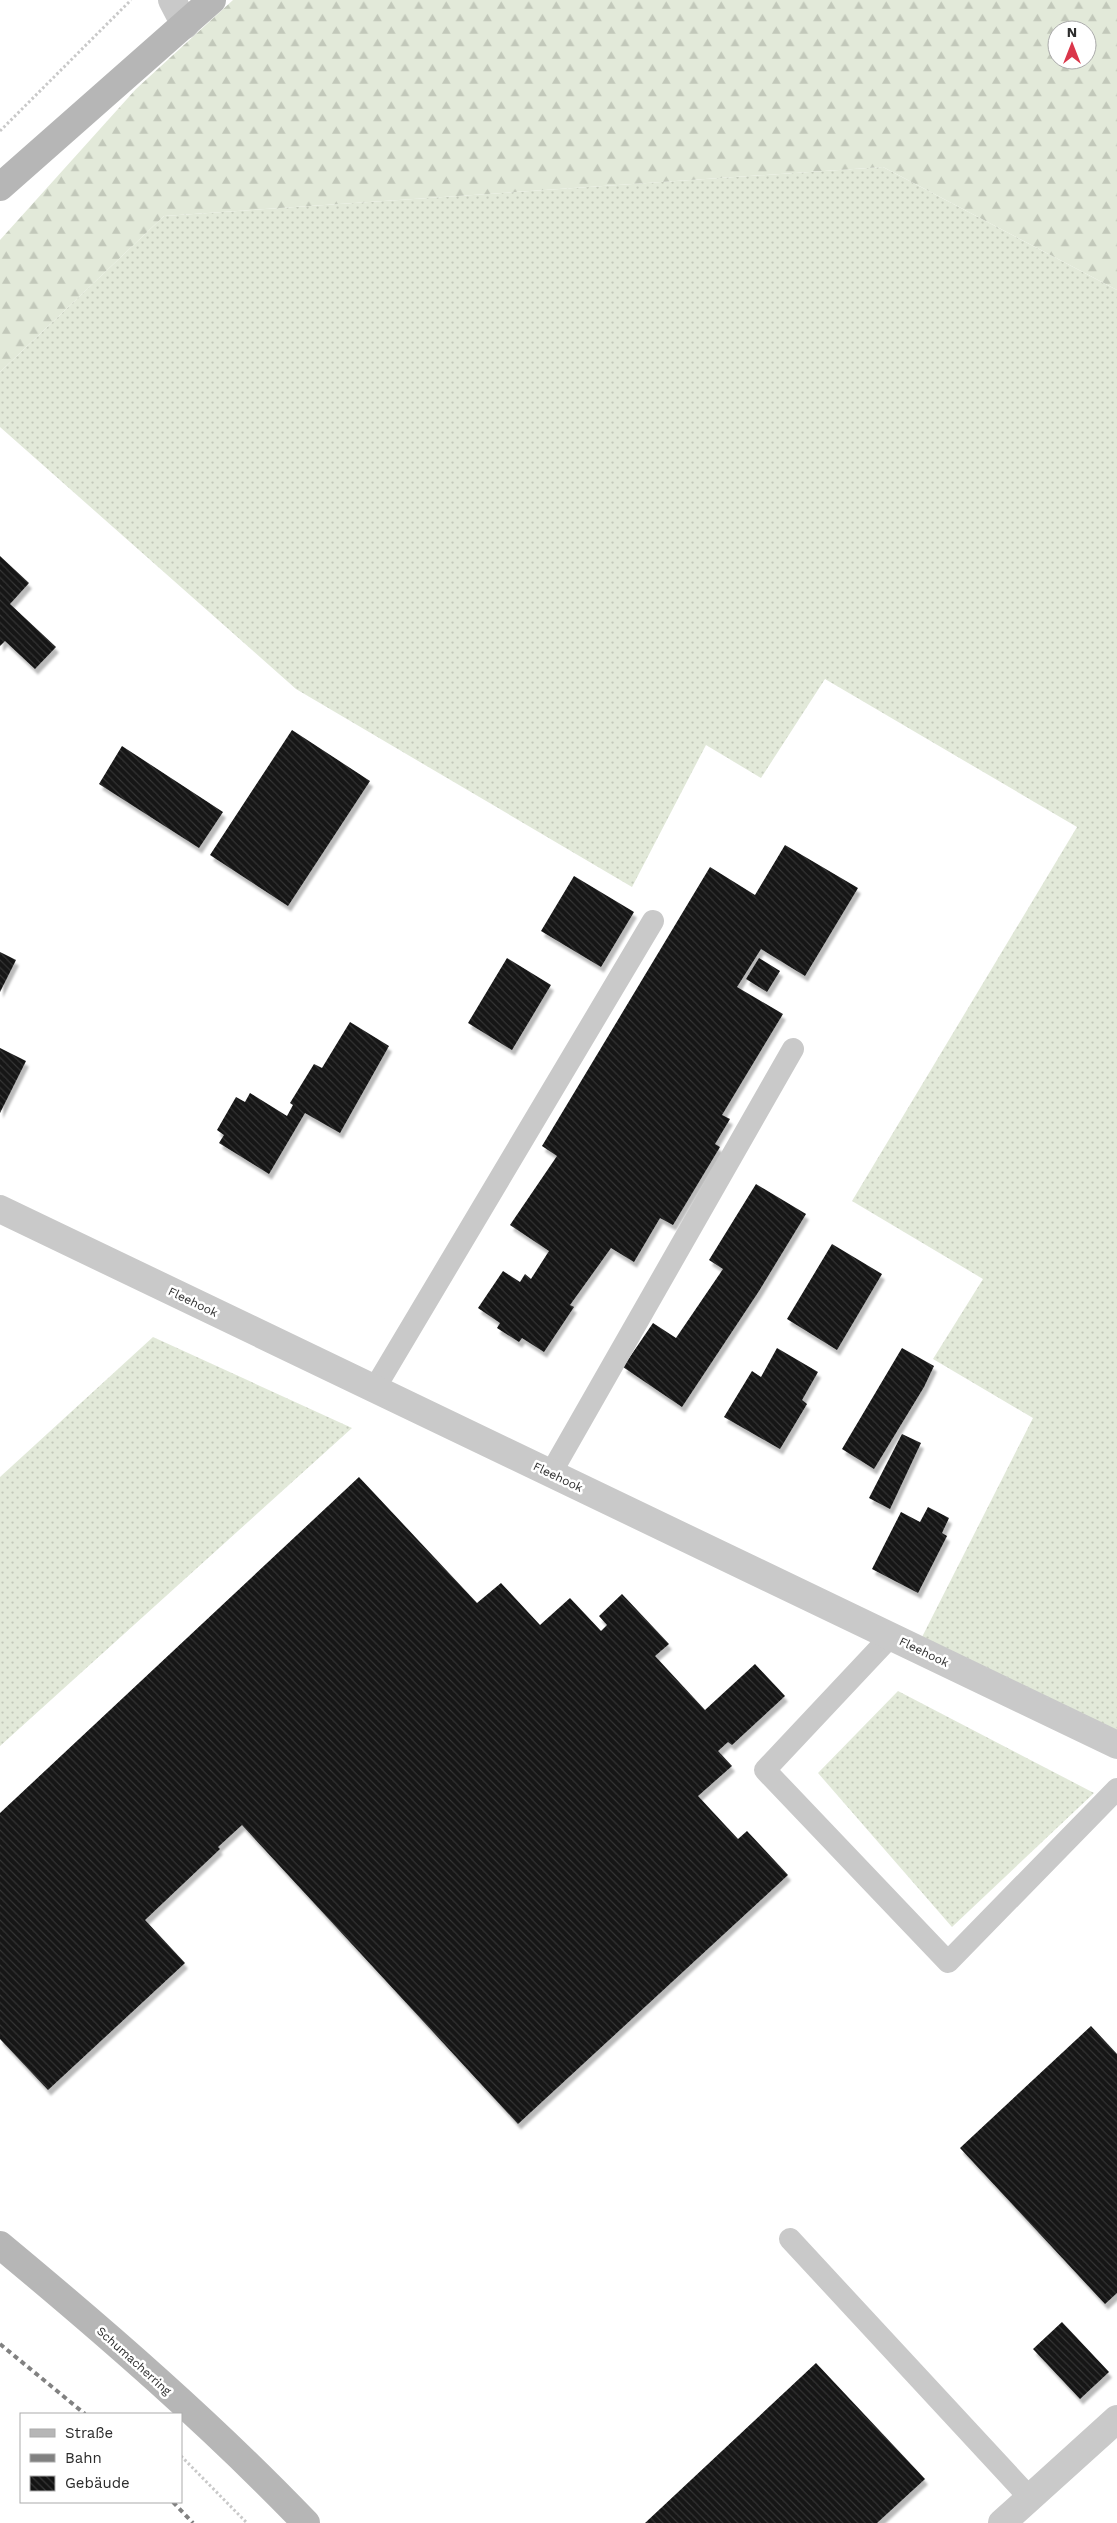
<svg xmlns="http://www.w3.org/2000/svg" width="1117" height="2523" font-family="'Work Sans',sans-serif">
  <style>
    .grass { fill: url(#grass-dots) }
    .forest { fill: url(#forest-firs); fill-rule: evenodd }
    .building { fill: url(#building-back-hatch); filter: url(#shadow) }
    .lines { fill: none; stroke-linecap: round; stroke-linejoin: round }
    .path { stroke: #c9c9c9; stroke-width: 3; stroke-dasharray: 2.5 2.5; stroke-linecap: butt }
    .service { stroke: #c9c9c9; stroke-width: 22 }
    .minor { stroke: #c9c9c9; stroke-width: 28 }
    .secondary { stroke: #b6b6b6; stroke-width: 28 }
    .rail { stroke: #818181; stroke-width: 4; stroke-dasharray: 5 4; stroke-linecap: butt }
    .labels { text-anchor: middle; stroke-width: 5; stroke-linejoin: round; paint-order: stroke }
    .street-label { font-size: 12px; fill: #2c2c2c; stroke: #fff }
  </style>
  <defs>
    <pattern id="grass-dots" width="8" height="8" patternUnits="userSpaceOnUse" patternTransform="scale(1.25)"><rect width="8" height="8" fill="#e2e9d9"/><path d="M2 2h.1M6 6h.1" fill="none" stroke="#c2c8ba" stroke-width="1.8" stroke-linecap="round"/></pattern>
    <pattern id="forest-firs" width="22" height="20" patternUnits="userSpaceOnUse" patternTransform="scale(1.25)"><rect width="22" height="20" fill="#e2e9d9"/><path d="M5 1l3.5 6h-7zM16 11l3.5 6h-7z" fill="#c2c8ba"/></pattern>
    <pattern id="building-back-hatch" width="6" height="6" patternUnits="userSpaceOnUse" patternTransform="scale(1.25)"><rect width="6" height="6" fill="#131313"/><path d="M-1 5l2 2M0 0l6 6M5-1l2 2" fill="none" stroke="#363636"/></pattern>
    <filter id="shadow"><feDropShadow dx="3" dy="5.5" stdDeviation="1" flood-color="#0004"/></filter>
  </defs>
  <rect width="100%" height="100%" fill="#fff"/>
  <path class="grass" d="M883,167L1117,290V1734L920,1641L1033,1418L933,1359L983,1279L852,1201L1077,827L825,679L761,778L706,745L632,887L296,689L0,427V372L164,216Z
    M153,1337L352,1428L0,1746V1477Z
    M898,1691L1094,1793L952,1927L818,1773Z"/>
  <path class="forest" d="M233,0H1117V290L883,167L164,216L0,372V240L136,89ZM1057,30H1087V60H1057Z"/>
  <path class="building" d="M0,556L29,583L10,604L56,647L35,669L5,641L0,646Z
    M292,730L370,781L288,906L210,855Z
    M122,746L223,812L199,848L99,784Z
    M785,845L858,888L805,976L761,949L737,987L783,1014L722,1115L730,1119L715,1144L720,1147L673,1225L660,1218L634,1262L611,1248L570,1305L574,1307L544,1352L522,1338L519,1342L497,1328L500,1323L478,1308L503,1271L520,1282L525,1274L531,1279L549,1251L510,1225L557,1156L542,1146L710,867L755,895Z
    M574,876L634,912L601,967L541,931Z
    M0,952L16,960L0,992Z
    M507,958L551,985L512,1050L468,1023Z
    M759,958L780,971L767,992L746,979Z
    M350,1022L389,1046L340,1133L305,1113L269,1174L219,1143L224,1135L217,1130L236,1097L245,1102L250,1093L287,1116L293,1105L290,1103L314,1064L322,1068Z
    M0,1048L26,1061L0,1113Z
    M756,1184L806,1214L759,1291L682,1407L623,1367L653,1323L676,1338L723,1269L709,1260Z
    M832,1244L882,1274L837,1350L787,1319Z
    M777,1348L818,1372L802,1400L807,1404L780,1449L724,1417L752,1371L761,1377Z
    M902,1348L934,1366L924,1387L874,1469L842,1449Z
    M902,1434L921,1443L890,1509L869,1498Z
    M359,1477L477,1603L501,1583L540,1625L570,1598L601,1631L607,1625L599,1616L622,1594L669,1644L655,1656L705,1710L755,1664L785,1696L732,1745L728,1742L718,1751L732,1766L698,1796L738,1839L747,1831L788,1875L518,2124L242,1825L218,1847L220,1849L145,1920L185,1963L48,2090L0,2039V1813Z
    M928,1507L949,1518L942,1533L947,1536L918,1593L872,1569L901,1512L920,1522Z
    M1091,2026L1117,2054V2293L1105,2304L960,2148Z
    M1062,2322L1109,2372L1080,2399L1033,2349Z
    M816,2363L925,2479L877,2523H645Z"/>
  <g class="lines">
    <path class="path" d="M0,131L131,0
      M181,2456L247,2523"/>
    <path class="service" d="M375,1388L653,921
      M551,1473L793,1049
      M891,1636L765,1770L948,1962L1117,1789
      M790,2239L1030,2498"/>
    <path class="minor" d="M172,0L185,25
      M0,1209L1117,1745
      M1002,2523L1117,2419"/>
    <path class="secondary" d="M0,187L212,0
      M0,2245C106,2333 211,2424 306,2523"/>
    <path class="rail" d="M0,2344L85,2414
      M173,2502L193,2523"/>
  </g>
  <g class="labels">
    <g class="street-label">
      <text transform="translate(193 1302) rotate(26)" y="4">Fleehook</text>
      <text transform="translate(558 1477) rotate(26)" y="4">Fleehook</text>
      <text transform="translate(924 1652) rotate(26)" y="4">Fleehook</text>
      <text transform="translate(134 2361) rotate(42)" y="4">Schumacherring</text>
    </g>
  </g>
  <rect x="20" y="2413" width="162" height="90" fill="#ffffff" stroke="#ababab"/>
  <rect x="30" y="2429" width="25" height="8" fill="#b6b6b6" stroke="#ababab"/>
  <text x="65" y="2438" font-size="15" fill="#2c2c2c">Straße</text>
  <rect x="30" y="2454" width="25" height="8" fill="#818181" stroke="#ababab"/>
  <text x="65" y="2463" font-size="15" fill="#2c2c2c">Bahn</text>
  <rect x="30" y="2476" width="25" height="15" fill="url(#building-back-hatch)" stroke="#ababab"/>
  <text x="65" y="2488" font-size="15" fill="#2c2c2c">Gebäude</text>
  <g transform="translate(1072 45)"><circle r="24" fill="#ffffff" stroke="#ababab"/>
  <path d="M0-4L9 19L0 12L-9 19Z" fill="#da364a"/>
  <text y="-8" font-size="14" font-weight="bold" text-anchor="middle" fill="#2c2c2c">N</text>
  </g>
</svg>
